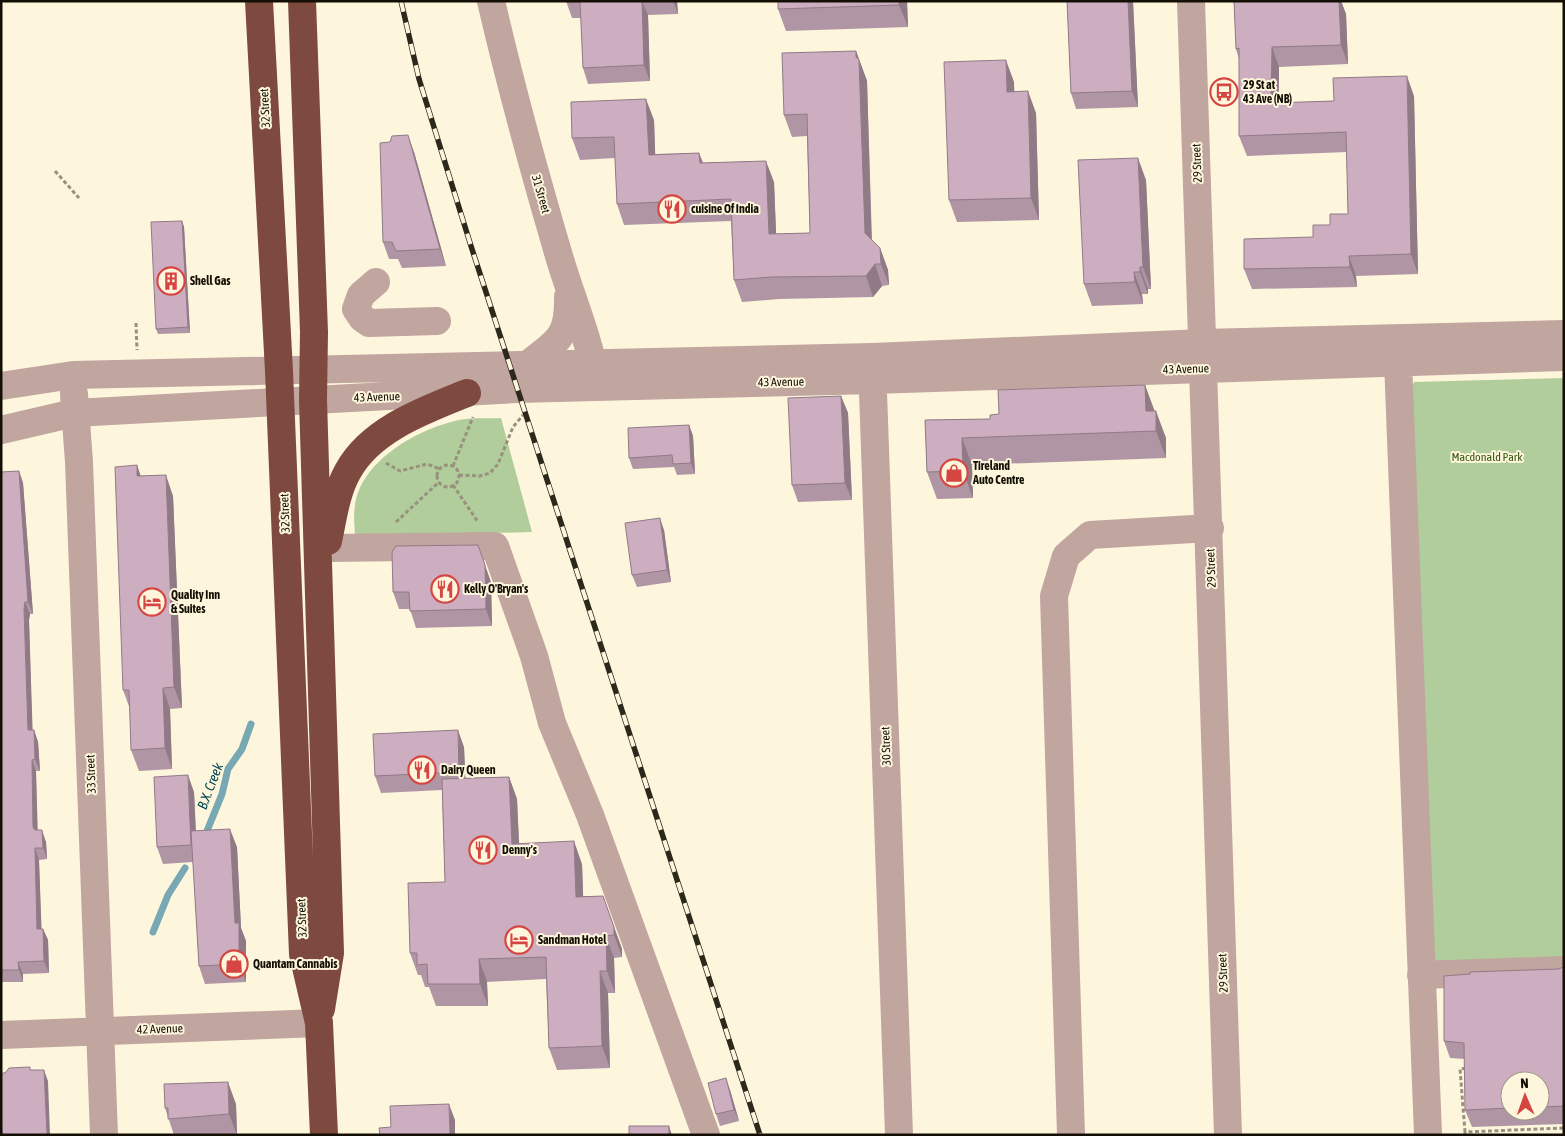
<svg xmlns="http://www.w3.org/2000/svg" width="1565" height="1136" font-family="'Asap Condensed',sans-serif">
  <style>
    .green { fill: #b1cd9b }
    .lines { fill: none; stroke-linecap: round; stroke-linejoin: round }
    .stream { stroke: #78a8b3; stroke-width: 7 }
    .path { stroke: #98917e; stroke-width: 3; stroke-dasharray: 4 2.5; stroke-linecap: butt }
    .minor { stroke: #c1a59f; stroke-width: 28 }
    .highway { stroke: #7e493f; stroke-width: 28 }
    .rail-casing { stroke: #2c281c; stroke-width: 5.5 }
    .rail { stroke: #fef6dc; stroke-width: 4; stroke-dasharray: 11; stroke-linecap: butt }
    .wall { fill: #b096a5; fill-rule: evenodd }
    .shaded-wall { fill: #907a86 }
    .building { fill: #cdaec0; stroke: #907a86 }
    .labels { text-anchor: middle; stroke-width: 4; stroke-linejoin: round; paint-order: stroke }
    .poi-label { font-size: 12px; font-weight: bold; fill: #130f05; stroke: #fef6dc; text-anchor: start }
    .street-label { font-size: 12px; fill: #130f05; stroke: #fef6dc }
    .park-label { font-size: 12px; fill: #35560e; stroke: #fef6dc }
    .water-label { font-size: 14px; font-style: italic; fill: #024452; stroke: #fef6dc }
  </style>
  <rect width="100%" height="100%" fill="#fef6dc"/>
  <path class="green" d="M1564,378V958L1433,963L1409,394L1414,382Z
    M501,418L532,532L355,537C355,527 353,516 355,506C360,462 416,430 455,421C469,417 487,419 501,418Z"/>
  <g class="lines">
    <path class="stream" d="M207,831L222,794L228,769L242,749L251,724
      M153,932L168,895L185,868"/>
    <path class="path" d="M55,171L79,198
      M136,323L137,350
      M386,463L400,471L427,464L440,469
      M437 476a11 11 0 1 1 22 0a11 11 0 1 1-22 0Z
      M453,466L473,417
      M459,475L480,476L490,473L498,464L513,427L523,415
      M453,485L478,522
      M396,522L439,482
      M1465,1132L1460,1069L1468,1068
      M1465,1135V1132L1564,1128"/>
    <path class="minor" d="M491,1C511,87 534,171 559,256C571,297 589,338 596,380
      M1191,1L1228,1135
      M376,282L361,295L356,309L362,318L369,323L437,321
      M1398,361L1428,1135
      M872,363L899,1135
      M527,365C557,341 569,338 568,297
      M1,386L73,375L872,357L1204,343L1564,334
      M74,394L79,462L104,1135
      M1,430L74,413L517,389L873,380L1564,357
      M327,548L495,546L534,656L552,723L590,815L706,1135
      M1421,975L1564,970
      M1,1035L319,1023
      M1071,1135L1054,596L1066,556L1090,535L1210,528"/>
    <path class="highway" d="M259,1L279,371L303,954L319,1023L324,1135
      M302,1L314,332L313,400L330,953L321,1009
      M328,541C333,518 336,492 348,471C371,429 425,410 467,393"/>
    <g class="rail-casing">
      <path id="rail" d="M401,1L419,79L471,246L760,1135"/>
    </g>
    <use href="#rail" class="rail"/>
  </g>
  <path class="wall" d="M566,1H677L678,14L648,15L650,81L588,84L583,68L581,18H572Z
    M778,1H907L908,27L786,31L778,9Z
    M1067,1H1133L1138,107L1076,109L1071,93Z
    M1233,1H1341L1346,14L1348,64L1279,67V103L1334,101L1414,96L1418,274L1356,276L1357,287L1252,289L1244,269L1313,237L1348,214L1347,152L1247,156L1239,136V59L1236,49L1234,4Z
    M856,51L867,81L872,240L880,248L888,270L889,285L882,286L873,297L779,299L742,302L734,280L731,221L624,225L617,204L615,158L580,160L572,138L654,120L655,154L699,153L703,163L774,182L776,234L810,233L807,136L792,137L784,115Z
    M1014,82V92L1036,113L1039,220L957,222L949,200Z
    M390,142L414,152L446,266L402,268L398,259H389L383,242Z
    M1146,180L1151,289H1148V294H1142L1143,304L1092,306L1084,284Z
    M182,221L184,227L190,333L158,334L156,329Z
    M1145,385L1154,411L1166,438V458L972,465L973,498L937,499L927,472L925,420L990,419L999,414Z
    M841,396L848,413L852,500L798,502L792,485Z
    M689,425L693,436L695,474L677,475L674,467L633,469L629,458Z
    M137,465L140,475L173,496L182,708L170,709L172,769L139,771L131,750L130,709L123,690Z
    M19,471L23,483L33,614H30L29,620L32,730H34L38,742L40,771H36L37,830L46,842L47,859L39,860L41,929H43L48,940L49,973L23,974V982H1V472Z
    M664,530L671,582L637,587L632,575Z
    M491,582L492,626L416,628L410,609H399L393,592Z
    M464,747L465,778L509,777L517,799L519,843L582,864L583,896H603L622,949V957L614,958L615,993H608L610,1068L557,1070L549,1048L546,979L487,982L488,1006H436L429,987H425L421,975H418L410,953L445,882L442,790L381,793L375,776Z
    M194,792L196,831L237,847L241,928L246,941V982L205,984L199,966L193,862L163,864L157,847Z
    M1564,967V1124L1472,1127L1465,1110V1059L1450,1058L1444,1041L1558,969ZM1510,1081H1540V1111H1510Z
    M730,1090L739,1121L720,1126L716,1114Z
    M236,1104L237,1135H174L165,1108Z"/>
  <path class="shaded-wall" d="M642,1L648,15L650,81L644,65Z
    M673,1H677L678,14Z
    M899,1H907L908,27L899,5Z
    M1128,1H1133L1138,107L1132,91Z
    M1339,1H1341L1346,14L1348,64L1341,45Z
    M1272,47L1279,67L1278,123L1271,103Z
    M856,51L867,81L872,255L865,233Z
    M1006,60L1014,82L1015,114L1007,92Z
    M1407,76L1414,96L1418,274L1411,254Z
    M1028,91L1036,113L1039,220L1031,198Z
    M646,99L654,120L656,176L649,155Z
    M408,135L414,152L446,266L440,249Z
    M699,153L707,174L700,163Z
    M1138,158L1146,180L1151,289L1143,267Z
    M766,161L774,182L777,256L769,234Z
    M182,221L184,227L190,333L188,327Z
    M880,248L888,270L889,285L881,264Z
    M1349,256L1356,276L1357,287L1350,267Z
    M875,264L882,286L873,297L866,276Z
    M1140,267L1148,289V294L1140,272Z
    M1134,272L1142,294L1143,304L1135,282Z
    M1145,385L1155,412L1146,411Z
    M841,396L848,413L852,500L845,483Z
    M1156,411L1166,438V458L1156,431Z
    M689,425L693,436L695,474L691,463Z
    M962,438L972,465L973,498L963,471Z
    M137,465L144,486L137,476Z
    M19,471L23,483L33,614L28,602Z
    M166,475L173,496L182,708L174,687Z
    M660,518L664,530L671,582L667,570Z
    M478,545L491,582L492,626L486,609Z
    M25,602L30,614L29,620L33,742L28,730L24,609Z
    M163,688L170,709L172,769L165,748Z
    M34,730L38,742L40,771L35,759Z
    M458,730L464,747L466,789L459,772Z
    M32,760L36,771L38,839L33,827Z
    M188,775L194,792L197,862L191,845Z
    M509,777L517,799L520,866L512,844Z
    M230,829L237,847L241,928L246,941V982L239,964L235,923Z
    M42,830L46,842L47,859L43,848Z
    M574,841L582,864L584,919L576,897Z
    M35,848L39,860L42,941L37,929Z
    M614,927L622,949V957L614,935Z
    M43,929L48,940L49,973L44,961Z
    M606,936L614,958L615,993L607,971Z
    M479,959L487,982L488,1006L480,984Z
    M18,962L23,974V982L19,970Z
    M600,971L608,993L610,1068L602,1046Z
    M44,1070L48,1081L50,1135H47Z
    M726,1078L730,1090L739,1121L734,1110Z
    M228,1082L236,1104L237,1135L229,1114Z
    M449,1104L455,1120V1135H450Z
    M669,1126L672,1135H669Z"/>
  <path class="building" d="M566,1H642L644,65L583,68L580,2H566Z
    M778,1H899V5L778,9Z
    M1067,1H1128L1132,91L1071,93Z
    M1234,1H1339L1341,45L1272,47L1271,103L1334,101L1333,78L1407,76L1411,254L1349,256L1350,267L1244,269V239L1313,237V225H1330V214H1348L1346,132L1239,136V48L1236,49Z
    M856,51V57L859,60L865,233L880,248L881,264H875L866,276L771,277L734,280L731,199L617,204L614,137L572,138L571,102L646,99L649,155L699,153L700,163L766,161L769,234L810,233L807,114L784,115L782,53Z
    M1006,60L1007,92L1028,91L1031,198L949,200L944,62Z
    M408,135L440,249L396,251L392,242H383L380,143L390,142L392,136Z
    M1138,158L1143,267H1140V272H1134L1135,282L1084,284L1078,160Z
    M182,221L188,327L156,329L151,222Z
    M1145,385L1146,411H1156V431L962,438L963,471L927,472L925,420L990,419V415L999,414L998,390Z
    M841,396L845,483L792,485L788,398Z
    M689,425L691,463L673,464L672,455L629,458L628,428Z
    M137,465V476L166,475L174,687L163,688L165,748L131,750L129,690H123L115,467Z
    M19,471L28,602H25L24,609L28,730H34L35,759L32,760L33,827L35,830H42L43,848H35L37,929H43L44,961L18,962L19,970H1V472Z
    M660,518L667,570L632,575L625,523Z
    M478,545L485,565L486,609L410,611L409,592H393L392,552L396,546Z
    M458,730L459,772L375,776L373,734Z
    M188,775L191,845L157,847L154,777Z
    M509,777L512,844L574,841L576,897L603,896L614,927V935L606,936L607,971H600L602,1046L549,1048L546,957L479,959L480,984H428L427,964L417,965V953H410L408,883L445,882L442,779Z
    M230,829L235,923H239V964L199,966L191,831Z
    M1564,967V1106L1540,1107V1081H1510V1108L1465,1110L1464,1043L1444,1041V976L1470,974V972L1558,969Z
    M30,1067V1070H44L47,1135H2L1,1116V1073H5L9,1068Z
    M726,1078L734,1110L716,1114L708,1083Z
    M228,1082L229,1114L168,1119V1108H165L164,1084Z
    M449,1104L450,1135H380L379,1128L391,1127L390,1106Z
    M629,1126H669V1135H629Z"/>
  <defs>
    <g id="bus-ring" transform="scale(1.4375)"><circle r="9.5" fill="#fef6dc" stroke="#d54642" stroke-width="1.5"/><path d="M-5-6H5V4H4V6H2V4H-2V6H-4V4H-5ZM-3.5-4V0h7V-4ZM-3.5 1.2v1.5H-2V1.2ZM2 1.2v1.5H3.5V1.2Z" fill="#d54642"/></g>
    <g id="restaurant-ring" transform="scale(1.4375)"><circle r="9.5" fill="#fef6dc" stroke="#d54642" stroke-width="1.5"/><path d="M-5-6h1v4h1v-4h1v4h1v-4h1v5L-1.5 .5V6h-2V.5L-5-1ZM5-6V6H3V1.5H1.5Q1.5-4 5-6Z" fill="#d54642"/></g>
    <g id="building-ring" transform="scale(1.4375)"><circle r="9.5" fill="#fef6dc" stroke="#d54642" stroke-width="1.5"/><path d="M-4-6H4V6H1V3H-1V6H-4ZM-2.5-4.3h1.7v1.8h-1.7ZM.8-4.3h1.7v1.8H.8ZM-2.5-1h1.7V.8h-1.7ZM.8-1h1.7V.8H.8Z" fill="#d54642"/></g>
    <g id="shop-ring" transform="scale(1.4375)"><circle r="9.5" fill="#fef6dc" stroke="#d54642" stroke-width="1.5"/><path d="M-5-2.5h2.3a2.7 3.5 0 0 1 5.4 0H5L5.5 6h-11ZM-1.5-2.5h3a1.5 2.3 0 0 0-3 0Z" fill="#d54642"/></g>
    <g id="hotel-ring" transform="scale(1.4375)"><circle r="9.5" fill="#fef6dc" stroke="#d54642" stroke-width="1.5"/><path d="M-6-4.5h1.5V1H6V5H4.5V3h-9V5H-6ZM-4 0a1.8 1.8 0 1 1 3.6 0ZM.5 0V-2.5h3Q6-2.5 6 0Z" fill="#d54642"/></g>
  </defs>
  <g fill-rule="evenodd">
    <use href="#bus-ring" x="1224" y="92"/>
    <use href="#restaurant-ring" x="672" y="209"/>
    <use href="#building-ring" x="171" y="281"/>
    <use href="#shop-ring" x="954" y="473"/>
    <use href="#restaurant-ring" x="445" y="589"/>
    <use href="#hotel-ring" x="152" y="602"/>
    <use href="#restaurant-ring" x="422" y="770"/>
    <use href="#restaurant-ring" x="483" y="850"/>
    <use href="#hotel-ring" x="519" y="940"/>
    <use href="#shop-ring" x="234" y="964"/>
  </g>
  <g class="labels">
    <g class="poi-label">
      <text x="1243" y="89">29 St at<tspan x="1243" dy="14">43 Ave (NB)</tspan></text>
      <text x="691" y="213">cuisine Of India</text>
      <text x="190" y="285">Shell Gas</text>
      <text x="973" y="470">Tireland<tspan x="973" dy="14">Auto Centre</tspan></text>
      <text x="464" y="593">Kelly O'Bryan's</text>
      <text x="171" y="599">Quality Inn<tspan x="171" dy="14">&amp; Suites</tspan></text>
      <text x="441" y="774">Dairy Queen</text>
      <text x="502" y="854">Denny's</text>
      <text x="538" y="944">Sandman Hotel</text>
      <text x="253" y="968">Quantam Cannabis</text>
    </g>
    <g class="street-label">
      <text transform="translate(265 108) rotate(-93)" y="4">32 Street</text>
      <text transform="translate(1197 163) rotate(-92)" y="4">29 Street</text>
      <text transform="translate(541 194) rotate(74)" y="4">31 Street</text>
      <text transform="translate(1186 369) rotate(-2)" y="4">43 Avenue</text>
      <text transform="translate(781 382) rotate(-1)" y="4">43 Avenue</text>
      <text transform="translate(377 397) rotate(-2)" y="4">43 Avenue</text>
      <text transform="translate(285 513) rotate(-92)" y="4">32 Street</text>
      <text transform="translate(1211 568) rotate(-92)" y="4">29 Street</text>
      <text transform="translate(886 746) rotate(-92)" y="4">30 Street</text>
      <text transform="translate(91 774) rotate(-92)" y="4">33 Street</text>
      <text transform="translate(302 918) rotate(-92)" y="4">32 Street</text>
      <text transform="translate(1223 973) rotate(-92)" y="4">29 Street</text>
      <text transform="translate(160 1029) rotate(-2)" y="4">42 Avenue</text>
    </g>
    <g class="park-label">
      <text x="1487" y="461">Macdonald Park</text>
    </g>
    <g class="water-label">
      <text transform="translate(210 786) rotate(-69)" y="5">B.X. Creek</text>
    </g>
  </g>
  <rect width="1565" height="1136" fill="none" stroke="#130f05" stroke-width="5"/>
  <g transform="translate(1525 1096) rotate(358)"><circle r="24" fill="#fef6dc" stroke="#a09a86"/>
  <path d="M0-4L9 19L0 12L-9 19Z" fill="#d54642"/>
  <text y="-8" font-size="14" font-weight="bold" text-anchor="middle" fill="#130f05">N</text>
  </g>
</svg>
